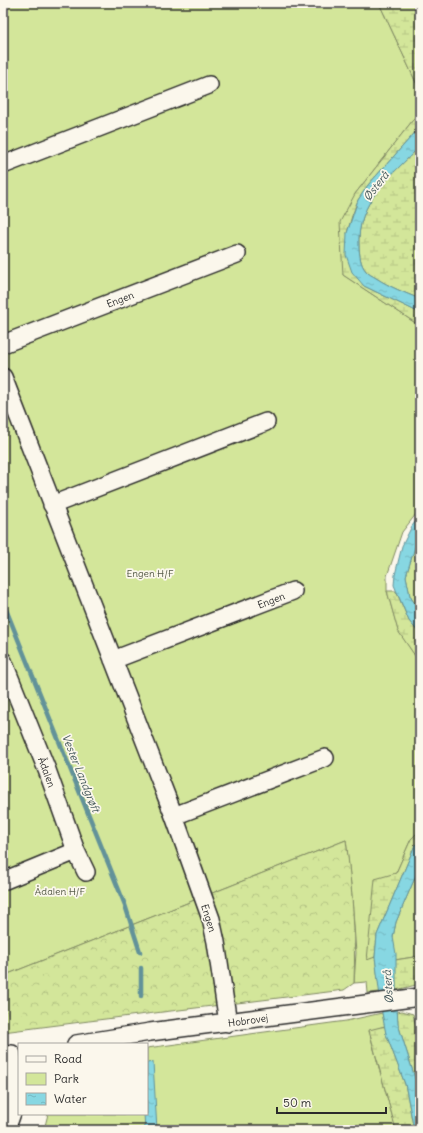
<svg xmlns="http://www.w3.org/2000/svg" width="423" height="1133" font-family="Delius,sans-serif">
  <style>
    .green { fill: #d3e69a; stroke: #7f8862 }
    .forest { fill: url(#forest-crowns); stroke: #7f8862 }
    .wetland { fill: url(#wetland-marsh); stroke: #7f8862 }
    .water { fill: url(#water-ripples); stroke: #629299 }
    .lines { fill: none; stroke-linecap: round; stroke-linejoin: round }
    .stream { stroke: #629299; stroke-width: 4.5 }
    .minor-casing { stroke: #2b2b2b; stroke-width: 20 }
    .minor { stroke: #fbf7ec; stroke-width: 17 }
    .labels { text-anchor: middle; stroke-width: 3.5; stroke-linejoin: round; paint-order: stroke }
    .street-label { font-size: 10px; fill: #2b2b2b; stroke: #fbf7ec }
    .park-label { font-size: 10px; fill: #555a47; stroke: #fbf7ec }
    .water-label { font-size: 11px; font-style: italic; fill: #425659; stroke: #fbf7ec }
  </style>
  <defs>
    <pattern id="forest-crowns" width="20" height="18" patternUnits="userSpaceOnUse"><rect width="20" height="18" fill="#d3e69a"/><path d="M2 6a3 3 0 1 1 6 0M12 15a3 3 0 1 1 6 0" fill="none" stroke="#b5c585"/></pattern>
    <pattern id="wetland-marsh" width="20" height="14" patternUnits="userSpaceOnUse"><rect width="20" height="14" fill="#d3e69a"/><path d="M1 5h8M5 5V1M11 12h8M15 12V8" fill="none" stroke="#b5c585"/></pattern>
    <pattern id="water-ripples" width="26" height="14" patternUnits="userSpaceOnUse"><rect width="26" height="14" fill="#87d7e2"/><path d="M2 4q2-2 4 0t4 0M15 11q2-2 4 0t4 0" fill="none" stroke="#75b9c2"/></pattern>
  </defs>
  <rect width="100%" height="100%" fill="#fbf7ec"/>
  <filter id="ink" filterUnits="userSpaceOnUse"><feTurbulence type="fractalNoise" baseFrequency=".025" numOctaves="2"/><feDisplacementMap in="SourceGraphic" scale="8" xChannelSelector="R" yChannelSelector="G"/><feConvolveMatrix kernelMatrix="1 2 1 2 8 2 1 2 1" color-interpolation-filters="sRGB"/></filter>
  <g filter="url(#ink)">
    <path class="green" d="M3,3H379L420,91V111L355,194L343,275L420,326V509L402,532L387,576V591L398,630L420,663V830L411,839L396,873L367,959L375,957L380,992L368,993L367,982L354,983L356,953L351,885L346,840L3,976Z
      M420,538V612L410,596L406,576L415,547Z
      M420,866V956L395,960L393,937L396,922Z
      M382,1013L385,1026L369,1031L396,1130H44L48,1114H147V1048L346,1021Z"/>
    <path class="forest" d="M346,840C352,887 356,935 354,983L344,990C231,1004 117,1017 3,1032V976Z"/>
    <path class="wetland" d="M379,3H420V91Z
      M420,111V127L368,185L358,200L352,216L347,233L364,286L420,313V326L343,275L340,222L355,194Z
      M420,146V299C405,293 390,287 376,278C373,276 368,274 366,271C360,264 360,256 359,248C356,200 391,177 420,146Z
      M387,591H396L409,621L420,634V663L398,631Z
      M420,830V840L415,845L377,935L375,957L367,960L375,879L396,873L411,839Z
      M420,956V984L396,990L395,960Z
      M402,1011L413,1014L420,1043V1094L398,1024L397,1012Z
      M385,1026L386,1034L405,1084L414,1130H396L369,1030Z"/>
    <path class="water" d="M420,127V146C391,177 356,200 359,248C360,256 360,264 366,271C368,274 373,276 376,278C390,287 405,293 420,299V313L364,286L352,272L346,255L347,233L358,200L368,185Z
      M420,516V538L415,547L406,576L410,596L420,612V634L409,621L394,585L395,575L402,546L412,526Z
      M420,840V866L396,922L393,937L396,954V990L398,1024L420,1094V1130H414L405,1084L386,1034L382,1013L375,957L377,935L415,845Z
      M153,1062L157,1130H145L144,1114H147V1063Z"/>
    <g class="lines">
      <path class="stream" d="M3,602L125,905L140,952
        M141,968V996"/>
      <g class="minor-casing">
        <path id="minor" d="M3,165L209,85
          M3,344L237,254
          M3,377L174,816L325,758
          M52,505L266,422
          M113,660L293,591
          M3,661L47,770L76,851L86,872
          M174,816L211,919L216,942L228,1023
          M3,881L76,851
          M76,1044L150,1032L420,997
          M6,1130L12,1113L16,1092L12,1054"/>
      </g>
      <use href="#minor" class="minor"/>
    </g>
  </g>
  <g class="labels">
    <g class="street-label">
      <text transform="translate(120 299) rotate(-21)" y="4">Engen</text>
      <text transform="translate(271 600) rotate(-21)" y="4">Engen</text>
      <text transform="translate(47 772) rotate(69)" y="4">Ådalen</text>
      <text transform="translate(209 918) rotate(73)" y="4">Engen</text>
      <text transform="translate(248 1020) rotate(-8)" y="4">Hobrovej</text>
    </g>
    <g class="park-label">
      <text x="150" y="577">Engen H/F</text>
      <text x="60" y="895">Ådalen H/F</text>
    </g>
    <g class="water-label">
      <text transform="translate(376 186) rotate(-52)" y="4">Østerå</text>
      <text transform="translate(81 773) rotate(68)" y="4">Vester Landgrøft</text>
      <text transform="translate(388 987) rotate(-94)" y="4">Østerå</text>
    </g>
  </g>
  <rect width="423" height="1133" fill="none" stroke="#fbf7ec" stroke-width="16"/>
  <rect x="8" y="8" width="407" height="1117" fill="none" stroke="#2b2b2b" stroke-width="1.5" filter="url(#ink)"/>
  <rect x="18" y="1043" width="130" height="72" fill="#fbf7ec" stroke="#a8a59f"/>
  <rect x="26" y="1056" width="20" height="6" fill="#fbf7ec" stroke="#a8a59f"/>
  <text x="54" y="1063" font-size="12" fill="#2b2b2b">Road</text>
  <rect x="26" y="1073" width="20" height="12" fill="#d3e69a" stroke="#a8a59f"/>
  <text x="54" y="1083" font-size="12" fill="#2b2b2b">Park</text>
  <rect x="26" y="1093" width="20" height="12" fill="url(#water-ripples)" stroke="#a8a59f"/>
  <text x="54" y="1103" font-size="12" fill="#2b2b2b">Water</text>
  <path d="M277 1107v6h109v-6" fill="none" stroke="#2b2b2b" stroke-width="2"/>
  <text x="283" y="1107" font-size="12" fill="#2b2b2b" stroke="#fbf7ec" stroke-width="3" paint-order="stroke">50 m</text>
</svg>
